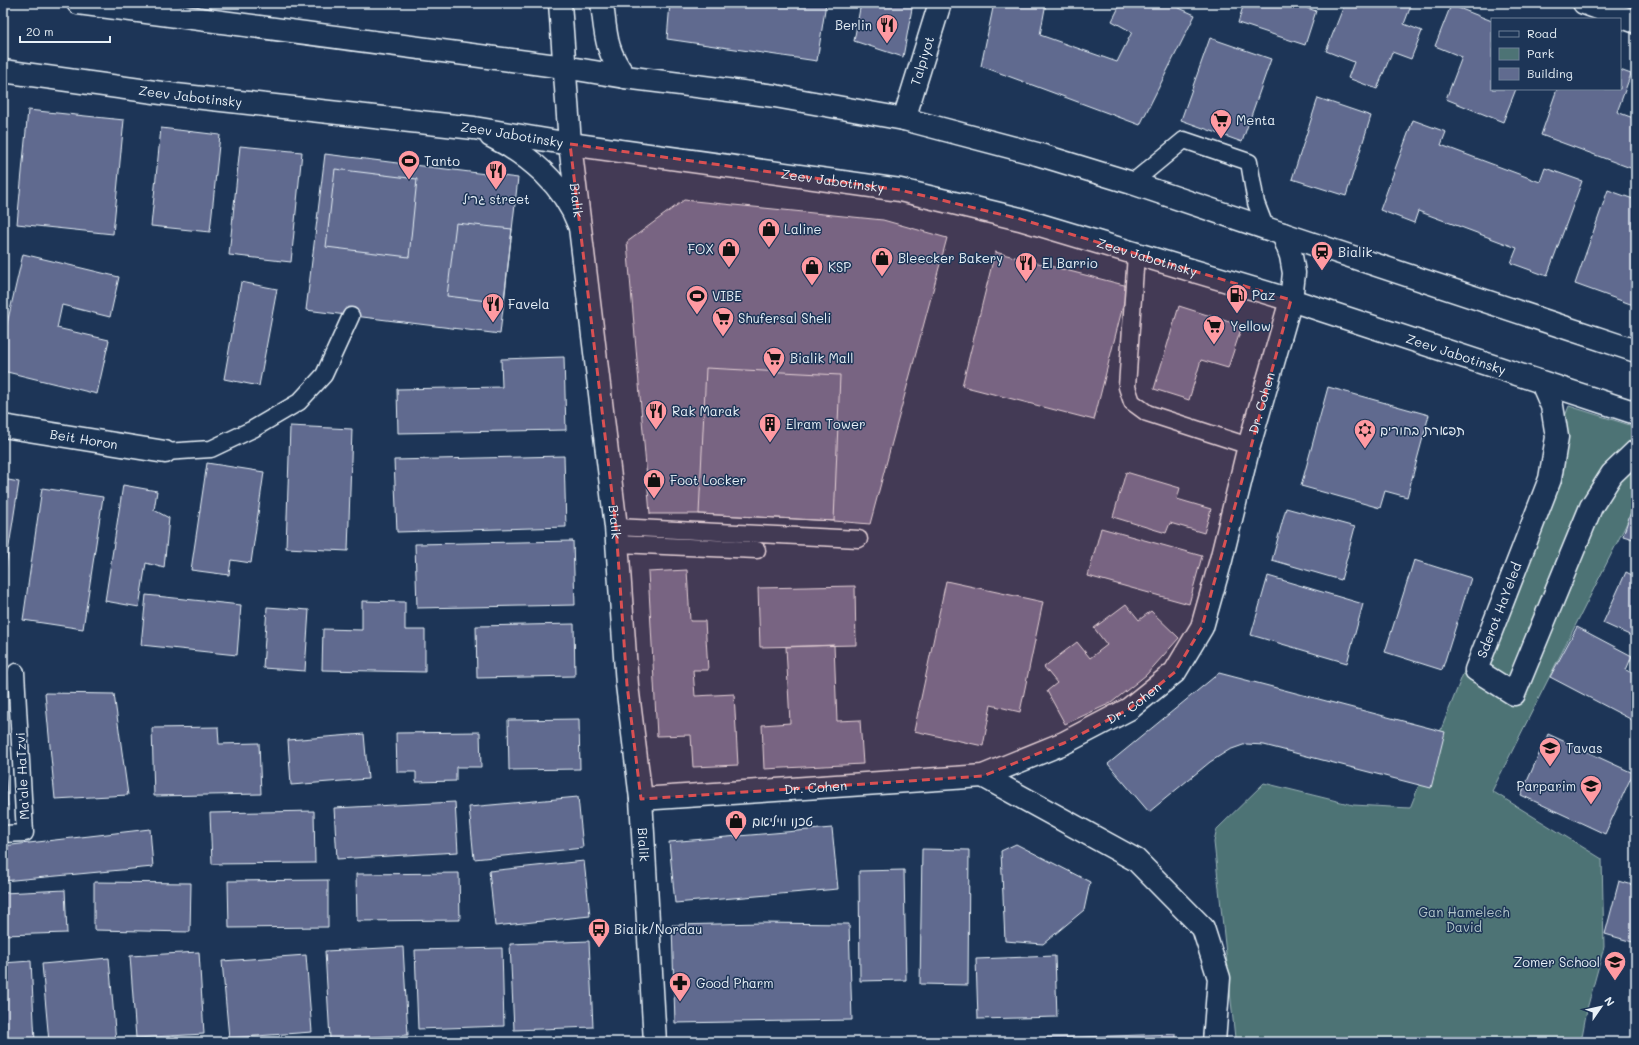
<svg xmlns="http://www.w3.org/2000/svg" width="1639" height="1045" font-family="Mali,'Playpen Sans Hebrew',sans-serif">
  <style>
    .green { fill: #4d7375; stroke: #9ab2b6 }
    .building { fill: #606b8f; stroke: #e8f1f8 }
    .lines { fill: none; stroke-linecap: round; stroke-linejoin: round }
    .lane-casing { stroke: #e8f1f8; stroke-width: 19 }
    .street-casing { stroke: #e8f1f8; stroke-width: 25 }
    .secondary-casing { stroke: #e8f1f8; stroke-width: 25 }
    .primary-casing { stroke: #e8f1f8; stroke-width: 25 }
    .lane { stroke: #1d3557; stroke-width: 16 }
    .street { stroke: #1d3557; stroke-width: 22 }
    .secondary { stroke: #1d3557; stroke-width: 22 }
    .primary { stroke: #1d3557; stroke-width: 22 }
    .marked { fill: #da5052; fill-opacity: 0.2; stroke: #da5052; stroke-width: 3; stroke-dasharray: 8 5; stroke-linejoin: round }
    .labels { text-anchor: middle; stroke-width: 3; stroke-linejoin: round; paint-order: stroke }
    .poi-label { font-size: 13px; fill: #e8f1f8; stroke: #1d3557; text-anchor: start }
    .street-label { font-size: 13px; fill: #e8f1f8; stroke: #1d3557 }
    .park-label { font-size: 13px; fill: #b2c5ca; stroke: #1d3557 }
  </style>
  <rect width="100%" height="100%" fill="#1d3557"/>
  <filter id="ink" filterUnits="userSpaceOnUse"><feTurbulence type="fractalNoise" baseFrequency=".025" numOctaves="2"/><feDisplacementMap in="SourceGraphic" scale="8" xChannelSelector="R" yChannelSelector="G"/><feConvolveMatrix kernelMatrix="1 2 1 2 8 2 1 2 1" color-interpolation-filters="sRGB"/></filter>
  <g filter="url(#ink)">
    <path class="green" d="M1569,406L1636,427V505L1492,791L1602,859L1604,947L1587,1009L1581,1042H1234L1235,1038L1214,842L1217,829L1264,783L1353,805L1410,808Z"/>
    <path class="building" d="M670,3H826L817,61L667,39Z
      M861,3H913L903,57L854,41Z
      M994,3H1046L1040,35L1117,62L1132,32L1112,21L1121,3H1168L1195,15L1140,125L981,66Z
      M1048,3H1069L1068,7Z
      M1244,3H1308L1307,8L1316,11L1305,45L1238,23Z
      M1345,3H1412L1404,24L1422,31L1411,59L1392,52L1377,89L1348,78L1354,62L1326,51Z
      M1451,5L1492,21V89H1516L1503,122L1446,99L1462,57L1435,46Z
      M1210,38L1271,59L1242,142L1181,120Z
      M1620,70L1631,74L1617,112L1636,119V170L1541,135L1557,89H1620Z
      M1318,98L1371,116L1346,196L1292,179Z
      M28,110L124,120L113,234L17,224Z
      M1413,120L1446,132L1441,145L1540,182L1545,168L1582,181L1547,276L1511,263L1517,248L1418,211L1414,223L1380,210Z
      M161,128L220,135L210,232L151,226Z
      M240,146L302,152L291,262L229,255Z
      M325,154L518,178L500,334L306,310Z
      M335,169L417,179L409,257L326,247Z
      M1608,190L1636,200V306L1575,284Z
      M684,200L883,220L947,238L870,524L834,521L699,514H650L627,242Z
      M456,223L512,229L504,303L447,296Z
      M995,252L1128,286L1094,420L962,386Z
      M23,254L119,277L110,317L62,305L57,328L109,340L97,394L3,371V341Z
      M241,282L277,289L259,386L224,379Z
      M1179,306L1242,326L1228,368L1201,360L1189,400L1154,389Z
      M564,357L566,430L398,433L397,389L502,387L501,359Z
      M706,368L840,375L834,521L699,514Z
      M1328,387L1429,415L1407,497L1385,491L1380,508L1301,486Z
      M290,426L352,429L348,551L286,548Z
      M564,456L566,527L397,532L394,460Z
      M207,463L264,472L251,563L231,560L229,575L191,570Z
      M1126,472L1180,488L1177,499L1211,509L1204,533L1170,523L1166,533L1113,517Z
      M3,479L19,482L3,585Z
      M123,485L157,491L154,510L169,518L164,568L146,563L139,607L105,601Z
      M42,488L103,497L83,629L23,620Z
      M1636,496V540L1623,536Z
      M1286,508L1355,527L1341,580L1272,560Z
      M1101,528L1202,556L1189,604L1088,576Z
      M573,541L575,605L417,608L415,544Z
      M1414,560L1471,578L1442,670L1385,652Z
      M687,570L690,621H705L708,670H693L695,696L734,694L738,765L693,767L691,735L657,736L648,572Z
      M1626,572L1636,577V638L1603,623Z
      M1268,576L1363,604L1347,663L1251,635Z
      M946,581L1043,602L1020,712L991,705L983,746L914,731Z
      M855,586L856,645L760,647L758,588Z
      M146,595L241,605L237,655L141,645Z
      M362,601L405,602V630H425V672L322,670L323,629L362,630Z
      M1126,604L1139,620L1151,611L1179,638L1146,675L1111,703L1065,724L1047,691L1057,683L1044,667L1077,642L1090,658L1107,645L1094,628Z
      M267,607L309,610L305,671L263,668Z
      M574,624L575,676L477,678L476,626Z
      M1577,627L1632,656L1626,670L1636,675V722L1550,677Z
      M834,645L837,721L860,720L863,764L764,769L762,725L790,723L786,647Z
      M1219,673L1445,732L1431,788L1264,745L1246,744L1229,750L1210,762L1149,812L1108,764Z
      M45,693L114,694L128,795L55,799Z
      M579,719L580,769L509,770L508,720Z
      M218,727L219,744L259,743L261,794L154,796L152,728Z
      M480,732L481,767H456V781L416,782V772H397L396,733Z
      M364,734L368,779L291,785L288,740Z
      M1548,734L1633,773L1605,834L1521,795Z
      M3,744L8,806H3Z
      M578,797L583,848L474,859L469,807Z
      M455,802L458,852L337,859L334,808Z
      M314,811L315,863L212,864L210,813Z
      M832,828L838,889L675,903L669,842Z
      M150,829L153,867L3,881V846Z
      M1016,844L1090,882L1084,910L1043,944L1005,941L1001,851Z
      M922,849L969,850L968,985L920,984Z
      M584,861L590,916L495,926L489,871Z
      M904,870L906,980L860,981L859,871Z
      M459,873L460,920L357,921L356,874Z
      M328,880V927L229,928L228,881Z
      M1619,881L1636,886V943L1605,934Z
      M94,882L191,883L190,932L94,930Z
      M65,890L67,933L3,935V893Z
      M762,923L849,924L852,1020L675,1023L672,925Z
      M589,941L593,1027L514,1030L510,944Z
      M403,947L408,1035L330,1039L325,951Z
      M502,948L504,1026L418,1029L415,950Z
      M199,952L204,1034L136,1038L130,956Z
      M306,955L312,1032L229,1038L222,961Z
      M1055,956L1057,1017L978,1019L976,959Z
      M109,958L116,1042H49L42,964Z
      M31,961L35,1042H3V963Z
      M1176,1034V1042H914Z
      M894,1040V1042H866V1041Z
      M846,1041H866V1042H764Z"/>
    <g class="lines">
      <g class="lane-casing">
        <path id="lane" d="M1132,183L1184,140L1249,162L1256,203L1266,229
          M1136,254L1127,387L1132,402L1147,413L1249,446
          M165,452L211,449L253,429L299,402L324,375L351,316
          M616,527L859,539
          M618,544L757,550
          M3,834L25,833L16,672"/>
      </g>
      <g class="street-casing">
        <g id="street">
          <path d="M1584,3L1636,22"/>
          <path id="s1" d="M904,119L940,3"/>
          <path d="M1542,383L1552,406L1557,437L1550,479L1476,670L1514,694L1591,507L1612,474L1636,451"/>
          <path id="s2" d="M3,426L165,452"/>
          <path d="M983,776L1136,860L1203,928L1219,978L1214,1042"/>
          <path id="s3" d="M641,799L983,776L1064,743L1129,709L1175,672L1202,627L1221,560L1249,446L1291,300L1294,273L1291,256L1283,234"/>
        </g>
      </g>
      <g class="secondary-casing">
        <g id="secondary">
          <path id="s4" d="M560,3L570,144L616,527L627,685L641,799L655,1042"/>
          <path d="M602,3C606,35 605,50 625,77"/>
        </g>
      </g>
      <g class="primary-casing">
        <g id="primary">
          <path d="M78,3L564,67L625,77L775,96L904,119L1037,154L1132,183L1283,234L1636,351"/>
          <path id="s5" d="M3,71L176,95L474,128L570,144L900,190L1020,219L1291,300L1636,413"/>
          <path d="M491,136C529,155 564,185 579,225"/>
        </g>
      </g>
      <use href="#lane" class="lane"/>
      <use href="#street" class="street"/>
      <use href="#secondary" class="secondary"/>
      <use href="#primary" class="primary"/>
    </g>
  </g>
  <path class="marked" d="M570,144L900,190L1020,219L1291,300L1202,627L1175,672L1129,709L1064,743L983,776L641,799L627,685L616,527Z"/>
  <defs>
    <g id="restaurant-pin" transform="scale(1.15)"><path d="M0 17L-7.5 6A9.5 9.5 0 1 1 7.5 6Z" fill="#ff9aa2" stroke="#1d3557"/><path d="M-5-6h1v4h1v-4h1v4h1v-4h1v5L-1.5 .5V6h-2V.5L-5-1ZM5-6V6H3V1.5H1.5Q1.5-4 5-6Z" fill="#111"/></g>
    <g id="supermarket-pin" transform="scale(1.15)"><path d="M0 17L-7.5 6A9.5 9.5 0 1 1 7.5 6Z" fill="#ff9aa2" stroke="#1d3557"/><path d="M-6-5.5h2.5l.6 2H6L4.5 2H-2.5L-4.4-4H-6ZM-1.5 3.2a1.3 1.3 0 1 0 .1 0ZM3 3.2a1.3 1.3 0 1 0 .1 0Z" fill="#111"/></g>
    <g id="stadium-pin" transform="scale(1.15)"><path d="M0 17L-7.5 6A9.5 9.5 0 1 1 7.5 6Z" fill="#ff9aa2" stroke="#1d3557"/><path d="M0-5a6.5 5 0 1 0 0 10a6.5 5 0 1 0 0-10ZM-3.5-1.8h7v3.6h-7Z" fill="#111"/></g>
    <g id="shop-pin" transform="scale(1.15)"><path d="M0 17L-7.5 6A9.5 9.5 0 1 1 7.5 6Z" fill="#ff9aa2" stroke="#1d3557"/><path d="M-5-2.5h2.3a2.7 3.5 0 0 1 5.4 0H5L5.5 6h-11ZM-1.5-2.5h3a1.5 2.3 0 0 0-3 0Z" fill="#111"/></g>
    <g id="station-pin" transform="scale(1.15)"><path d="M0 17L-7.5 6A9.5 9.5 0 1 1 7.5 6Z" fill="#ff9aa2" stroke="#1d3557"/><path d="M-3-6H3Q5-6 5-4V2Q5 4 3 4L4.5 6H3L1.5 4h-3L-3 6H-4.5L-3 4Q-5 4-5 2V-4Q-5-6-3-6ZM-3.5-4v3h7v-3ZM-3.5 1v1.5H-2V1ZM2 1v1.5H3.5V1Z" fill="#111"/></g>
    <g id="fuel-pin" transform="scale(1.15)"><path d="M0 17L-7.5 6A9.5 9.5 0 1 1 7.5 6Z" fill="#ff9aa2" stroke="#1d3557"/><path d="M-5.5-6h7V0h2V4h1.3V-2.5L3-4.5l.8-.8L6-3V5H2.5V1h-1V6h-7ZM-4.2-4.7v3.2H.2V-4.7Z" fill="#111"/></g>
    <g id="building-pin" transform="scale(1.15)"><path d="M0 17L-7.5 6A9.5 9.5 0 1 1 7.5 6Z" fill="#ff9aa2" stroke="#1d3557"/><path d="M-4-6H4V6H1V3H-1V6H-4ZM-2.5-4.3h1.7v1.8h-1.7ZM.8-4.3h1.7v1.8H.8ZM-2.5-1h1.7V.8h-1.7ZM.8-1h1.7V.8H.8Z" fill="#111"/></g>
    <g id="synagogue-pin" transform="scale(1.15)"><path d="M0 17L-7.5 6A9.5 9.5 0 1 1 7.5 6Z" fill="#ff9aa2" stroke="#1d3557"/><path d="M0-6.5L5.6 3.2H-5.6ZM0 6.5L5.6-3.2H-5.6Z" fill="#111"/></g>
    <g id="school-pin" transform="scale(1.15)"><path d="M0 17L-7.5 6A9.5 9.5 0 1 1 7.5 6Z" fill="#ff9aa2" stroke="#1d3557"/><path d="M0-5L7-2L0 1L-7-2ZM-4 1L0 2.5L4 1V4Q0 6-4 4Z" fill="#111"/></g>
    <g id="bus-pin" transform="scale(1.15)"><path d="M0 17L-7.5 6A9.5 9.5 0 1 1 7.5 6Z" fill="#ff9aa2" stroke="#1d3557"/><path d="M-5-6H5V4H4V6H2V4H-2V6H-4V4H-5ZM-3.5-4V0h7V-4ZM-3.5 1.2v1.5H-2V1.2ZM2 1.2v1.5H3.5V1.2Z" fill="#111"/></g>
    <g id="pharmacy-pin" transform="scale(1.15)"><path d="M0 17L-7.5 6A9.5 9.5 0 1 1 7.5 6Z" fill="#ff9aa2" stroke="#1d3557"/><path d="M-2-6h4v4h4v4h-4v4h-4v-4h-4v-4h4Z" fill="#111"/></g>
  </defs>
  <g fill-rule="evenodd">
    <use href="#restaurant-pin" x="887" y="25"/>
    <use href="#supermarket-pin" x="1221" y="120"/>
    <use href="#stadium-pin" x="409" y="161"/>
    <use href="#restaurant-pin" x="496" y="171"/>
    <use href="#shop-pin" x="769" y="229"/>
    <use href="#shop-pin" x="729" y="249"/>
    <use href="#station-pin" x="1322" y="252"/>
    <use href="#shop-pin" x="882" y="258"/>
    <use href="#restaurant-pin" x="1026" y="263"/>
    <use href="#shop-pin" x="812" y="267"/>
    <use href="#fuel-pin" x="1237" y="295"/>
    <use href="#stadium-pin" x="697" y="296"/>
    <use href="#restaurant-pin" x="493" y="304"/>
    <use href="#supermarket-pin" x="723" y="318"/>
    <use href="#supermarket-pin" x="1214" y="326"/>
    <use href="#supermarket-pin" x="774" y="358"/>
    <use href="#restaurant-pin" x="656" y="411"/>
    <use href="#building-pin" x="770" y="424"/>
    <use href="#synagogue-pin" x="1365" y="430"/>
    <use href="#shop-pin" x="654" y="480"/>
    <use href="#school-pin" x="1550" y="748"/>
    <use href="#school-pin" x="1591" y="786"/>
    <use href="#shop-pin" x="736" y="821"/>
    <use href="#bus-pin" x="599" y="929"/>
    <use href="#school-pin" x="1615" y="962"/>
    <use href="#pharmacy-pin" x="680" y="983"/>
  </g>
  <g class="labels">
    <g class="poi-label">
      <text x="872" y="30" text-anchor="end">Berlin</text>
      <text x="1236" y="125">Menta</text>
      <text x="424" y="166">Tanto</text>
      <text x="496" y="204" text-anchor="middle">גריל street</text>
      <text x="784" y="234">Laline</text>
      <text x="714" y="254" text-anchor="end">FOX</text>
      <text x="1338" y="257">Bialik</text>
      <text x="898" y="263">Bleecker Bakery</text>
      <text x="1042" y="268">El Barrio</text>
      <text x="828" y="272">KSP</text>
      <text x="1252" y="300">Paz</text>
      <text x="712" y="301">VIBE</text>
      <text x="508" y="309">Favela</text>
      <text x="738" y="323">Shufersal Sheli</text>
      <text x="1230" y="331">Yellow</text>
      <text x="790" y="363">Bialik Mall</text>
      <text x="672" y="416">Rak Marak</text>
      <text x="786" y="429">Elram Tower</text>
      <text x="1380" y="435">תפארת בחורים</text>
      <text x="670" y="485">Foot Locker</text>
      <text x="1566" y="753">Tavas</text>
      <text x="1576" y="791" text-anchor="end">Parparim</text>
      <text x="752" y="826">טכנו וויליאם</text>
      <text x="614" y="934">Bialik/Nordau</text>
      <text x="1600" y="967" text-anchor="end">Zomer School</text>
      <text x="696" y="988">Good Pharm</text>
    </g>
    <g class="street-label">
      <text dy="5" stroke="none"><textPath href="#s1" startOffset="61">Talpiyot</textPath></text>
      <text dy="5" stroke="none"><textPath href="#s5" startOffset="189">Zeev Jabotinsky</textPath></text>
      <text dy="5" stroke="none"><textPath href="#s5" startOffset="513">Zeev Jabotinsky</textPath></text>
      <text dy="5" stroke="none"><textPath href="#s5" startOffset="837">Zeev Jabotinsky</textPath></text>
      <text dy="5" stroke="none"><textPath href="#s4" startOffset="198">Bialik</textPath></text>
      <text dy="5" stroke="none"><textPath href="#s5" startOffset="1161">Zeev Jabotinsky</textPath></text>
      <text dy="5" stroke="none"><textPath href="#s5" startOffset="1485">Zeev Jabotinsky</textPath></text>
      <text dy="5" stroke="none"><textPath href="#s3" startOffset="847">Dr. Cohen</textPath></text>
      <text dy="5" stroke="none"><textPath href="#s2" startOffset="82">Beit Horon</textPath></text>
      <text dy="5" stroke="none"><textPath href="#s4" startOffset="522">Bialik</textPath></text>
      <text transform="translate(1499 610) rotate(-69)" y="5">Sderot HaYeled</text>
      <text dy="5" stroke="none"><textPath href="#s3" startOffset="511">Dr. Cohen</textPath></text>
      <text transform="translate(22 776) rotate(-93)" y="5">Ma'ale HaTzvi</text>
      <text dy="5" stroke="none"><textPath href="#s3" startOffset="175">Dr. Cohen</textPath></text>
      <text dy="5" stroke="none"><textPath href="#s4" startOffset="846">Bialik</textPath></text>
    </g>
    <g class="park-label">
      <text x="1464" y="917">Gan Hamelech<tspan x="1464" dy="15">David</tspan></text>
    </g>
  </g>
  <rect width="1639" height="1045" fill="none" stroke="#1d3557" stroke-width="16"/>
  <rect x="8" y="8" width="1623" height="1029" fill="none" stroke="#e8f1f8" stroke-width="1.5" filter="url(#ink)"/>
  <rect x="1491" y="18" width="130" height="72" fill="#1d3557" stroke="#6e8097"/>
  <rect x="1499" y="31" width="20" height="6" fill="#1d3557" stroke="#6e8097"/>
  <text x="1527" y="38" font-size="12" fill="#e8f1f8">Road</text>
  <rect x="1499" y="48" width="20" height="12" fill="#4d7375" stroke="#6e8097"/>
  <text x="1527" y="58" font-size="12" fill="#e8f1f8">Park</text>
  <rect x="1499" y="68" width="20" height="12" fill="#606b8f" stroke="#6e8097"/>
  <text x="1527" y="78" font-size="12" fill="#e8f1f8">Building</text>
  <g transform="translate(1601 1007) rotate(56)" stroke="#1d3557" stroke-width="3" paint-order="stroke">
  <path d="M0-3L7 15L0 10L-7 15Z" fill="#e8f1f8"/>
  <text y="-6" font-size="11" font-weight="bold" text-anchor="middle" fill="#e8f1f8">N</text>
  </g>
  <path d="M20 36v6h90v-6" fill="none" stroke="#e8f1f8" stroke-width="2"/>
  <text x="26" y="36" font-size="12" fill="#e8f1f8" stroke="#1d3557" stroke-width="3" paint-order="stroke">20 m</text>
</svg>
